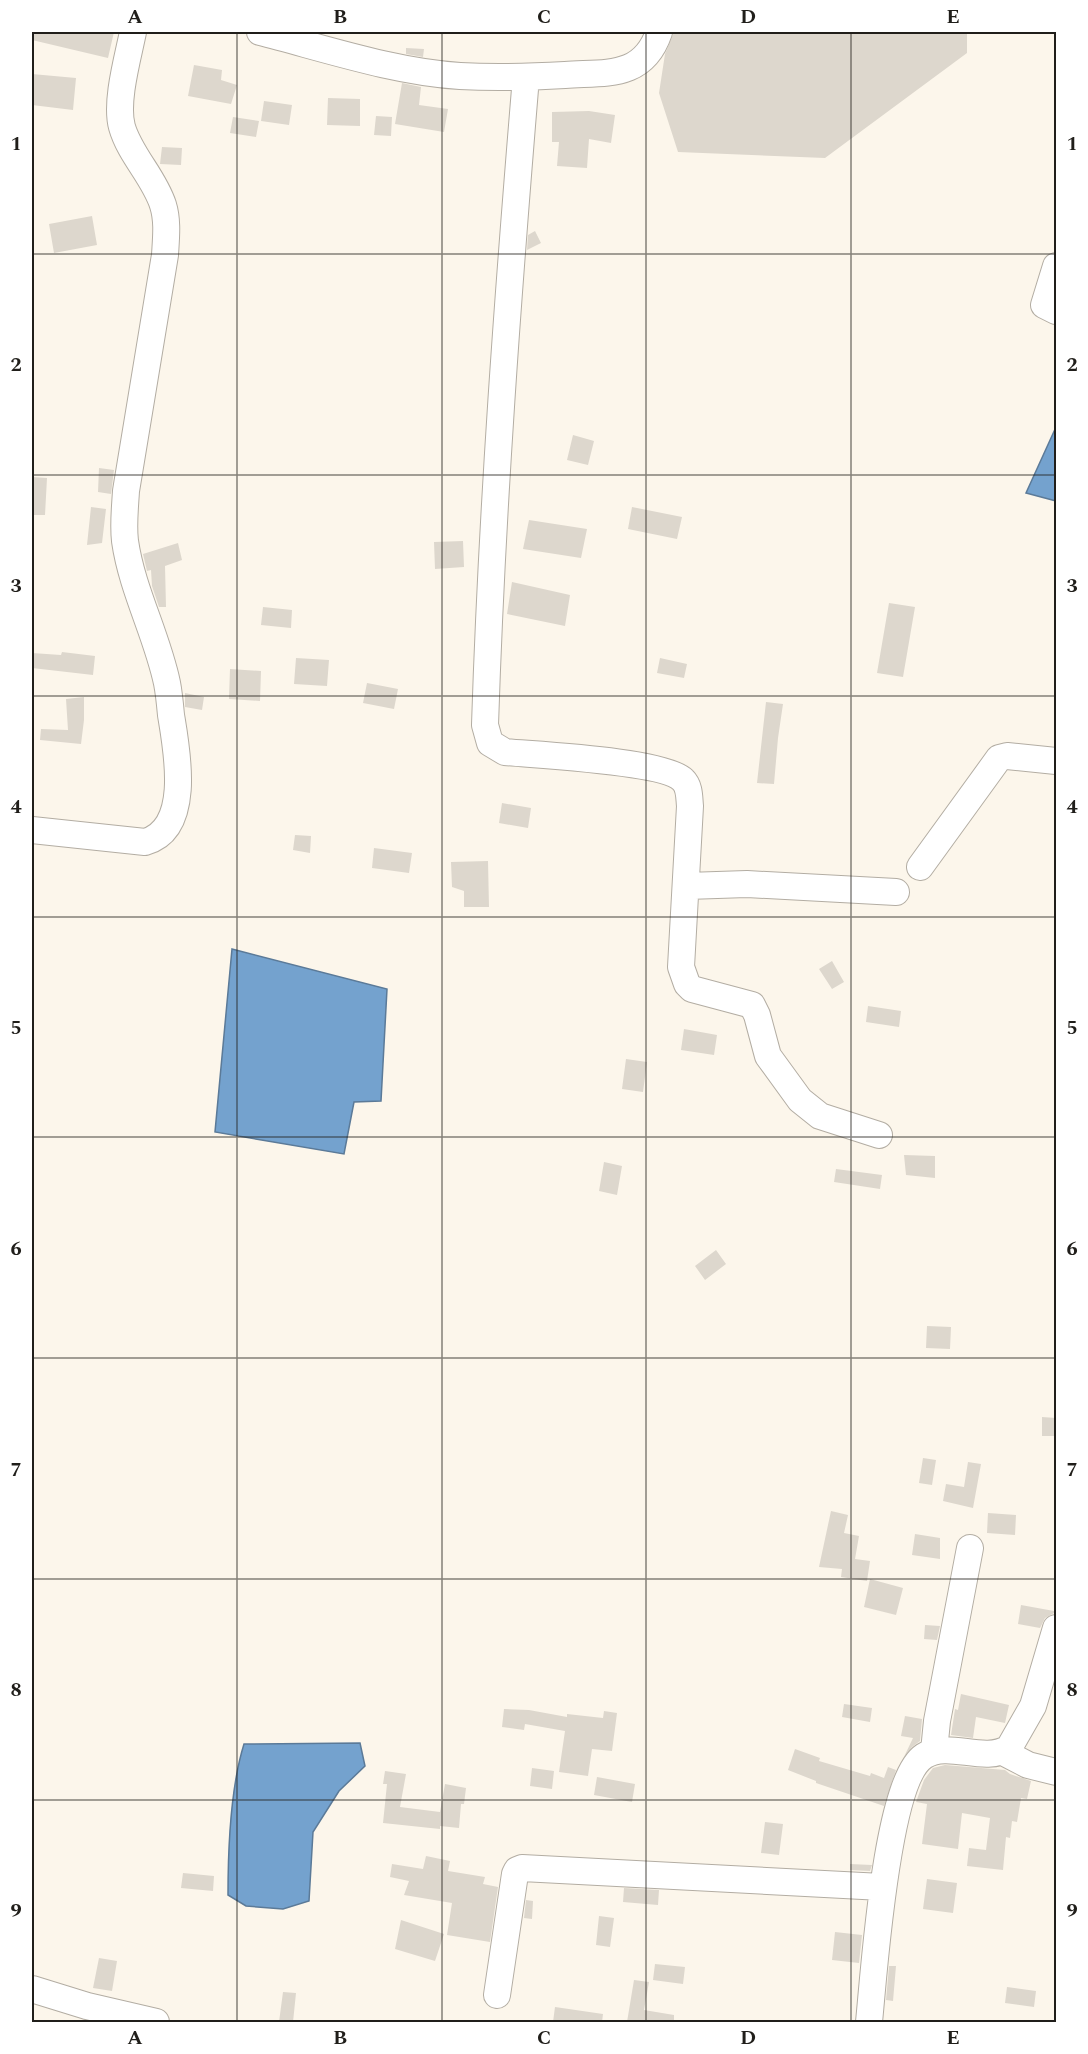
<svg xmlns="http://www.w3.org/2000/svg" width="1088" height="2054" font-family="Spectral,serif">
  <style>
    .water { fill: #74a2ce; stroke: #5b7a98; stroke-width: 1.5 }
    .building { fill: #ddd7cd }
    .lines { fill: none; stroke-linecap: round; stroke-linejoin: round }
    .minor-casing { stroke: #b3ada3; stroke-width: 28 }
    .minor { stroke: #fff; stroke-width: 26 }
    .grid { fill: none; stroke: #201e1a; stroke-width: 1.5; stroke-opacity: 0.55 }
    .neatline { fill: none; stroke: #201e1a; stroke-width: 2 }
    .grid-label { font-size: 20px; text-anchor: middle; font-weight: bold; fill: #201e1a }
  </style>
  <rect width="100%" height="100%" fill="#fcf6eb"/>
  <path class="water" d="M1056,427V501L1026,493Z
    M232,949L387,989L381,1101L354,1102L344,1154L215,1132Z
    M360,1743L365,1766L339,1791L313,1832L309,1901L283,1909L246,1906L228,1895C228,1848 230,1789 244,1744Z"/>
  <path class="building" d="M32,32H114L108,58L32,40Z
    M674,32H967V53L825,158L678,152L659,93L665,54Z
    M406,48L424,49L423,57L406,54Z
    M194,65L222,70L221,80L237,85L231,104L188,96Z
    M32,74L76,78L73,110L32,105Z
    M402,83L421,87L419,105L448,109L444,132L395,124Z
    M328,98L360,99V126L327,125Z
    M264,101L292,105L289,125L261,121Z
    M589,111L615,115L611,143L589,139L587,168L557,166L559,142H552V112Z
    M376,116L392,117L391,136L374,135Z
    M233,117L259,121L256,137L230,133Z
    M162,147L182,148L181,165L160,164Z
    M92,216L97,245L54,253L49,224Z
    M535,231L541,243L527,250L528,235Z
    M573,435L594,441L588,465L567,460Z
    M99,468L114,470L111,494L98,492Z
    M32,477L47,478L45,515H32Z
    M91,507L106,509L102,543L87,545Z
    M632,507L682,517L677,539L628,529Z
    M529,520L587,529L581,558L523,549Z
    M463,541L464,567L435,569L434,542Z
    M178,543L182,560L165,566L166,607H159L152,586L151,570L147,571L143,554Z
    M512,582L570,595L565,626L507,614Z
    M889,603L915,607L903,677L877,673Z
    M263,607L292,610L291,628L261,625Z
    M62,652L95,656L93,675L32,668V653L61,655Z
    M296,658L329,660L327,686L294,684Z
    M660,658L687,664L684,678L657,673Z
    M230,669L261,671L260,701L229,699Z
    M367,683L398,689L394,709L363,703Z
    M185,693L204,697L202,710L185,707Z
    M84,697V720L81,744L40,740L41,729L68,730L66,699Z
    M766,702L783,704L778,738L774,784L757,783Z
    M502,803L531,808L528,828L499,823Z
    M295,835L311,836L310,853L293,850Z
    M374,848L412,853L409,873L372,868Z
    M488,861L489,907H464V891L452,887L451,862Z
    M832,961L844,982L832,989L819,969Z
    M868,1006L901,1011L899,1027L866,1022Z
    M684,1029L717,1035L714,1055L681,1050Z
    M626,1059L647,1062L643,1092L622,1089Z
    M904,1155L935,1156V1178L906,1175Z
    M604,1162L622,1166L617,1195L599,1191Z
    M836,1169L882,1175L880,1189L834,1182Z
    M716,1250L726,1264L705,1280L695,1266Z
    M927,1326L951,1327L950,1349L926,1348Z
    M1042,1417L1056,1418V1436H1042Z
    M923,1458L936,1460L932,1485L919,1483Z
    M968,1462L981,1464L973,1508L943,1501L946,1484L964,1487Z
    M831,1511L848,1515L844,1533L859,1536L855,1559L870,1561L867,1581L841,1577L842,1569L819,1567Z
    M988,1513L1016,1515L1015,1535L987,1533Z
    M915,1534L940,1538V1559L912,1555Z
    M870,1579L903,1588L896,1615L864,1607Z
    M1021,1605L1054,1611V1613L1045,1618L1040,1628L1018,1624Z
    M925,1625L940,1626L937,1640L924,1639Z
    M961,1694L1009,1705L1005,1723L976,1717L973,1738L951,1735L955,1709L958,1710Z
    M844,1704L872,1708L870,1722L842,1717Z
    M504,1709L529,1710L567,1717V1714L603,1718L604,1711L617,1713L612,1751L592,1749L588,1776L559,1772L565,1731L525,1724L524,1730L502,1727Z
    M905,1716L922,1719L920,1741L912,1747L903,1759L913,1738L901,1736Z
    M795,1749L820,1758L819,1761L870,1776L871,1773L884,1778L888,1767L896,1770L884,1806L816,1783V1781L788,1770Z
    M945,1765L1005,1770L1010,1774L1031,1781L1027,1799L1021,1798L1017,1822L1012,1821L1010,1838L1006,1837L1003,1870L967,1866L969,1848L986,1850L990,1818L962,1813L958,1849L922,1844L927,1804L916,1802L924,1780L933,1768Z
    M532,1768L554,1771L552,1789L530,1786Z
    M385,1771L406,1774L400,1807L440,1812L445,1784L466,1788L464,1804H461L459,1828L440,1826V1829L383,1823L387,1784H383Z
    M597,1777L635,1784L632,1802L594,1795Z
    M765,1822L783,1824L779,1855L761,1853Z
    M426,1856L450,1861L448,1871L485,1877L483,1884L498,1887L490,1942L447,1935L452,1903L404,1895L409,1881L390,1877L392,1864L423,1869Z
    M850,1864L872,1865L870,1871L850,1870Z
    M183,1873L214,1876L213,1891L181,1888Z
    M927,1879L957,1883L953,1913L923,1909Z
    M624,1888L659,1890L658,1905L623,1902Z
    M526,1900L533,1901L532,1919L524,1918Z
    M599,1916L614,1918L610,1947L596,1945Z
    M401,1920L444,1934L435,1961L395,1949Z
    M835,1932L862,1935L859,1963L832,1960Z
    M99,1958L117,1961L112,1991L93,1988Z
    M655,1964L685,1967L683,1984L653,1980Z
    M889,1966H896L893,2001L886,2000Z
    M634,1980L649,1982L644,2010L674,2015V2022H627Z
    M1007,1987L1036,1991L1034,2007L1005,2003Z
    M283,1992L296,1993L293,2022H279Z
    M555,2007L603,2014L602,2022H553Z"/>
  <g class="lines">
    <g class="minor-casing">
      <path id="minor" d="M260,32C323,48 394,72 460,76C495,78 530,77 565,75C606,72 643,79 659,32
        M526,77C508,293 492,508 485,725L490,743L505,752C536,755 665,761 683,780C690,787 689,797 690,806L681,967L687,984L692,989L752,1005L757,1015L768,1056L800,1100L820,1116L879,1135
        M1056,266L1044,305L1056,311
        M32,830L145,842C192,829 177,751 171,715C170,704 169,693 167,683C157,635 132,590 125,541C123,525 125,508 126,491L165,255C166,238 168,221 163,205C154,177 130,155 122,127C115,102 128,57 133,32
        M920,867L999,758L1007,756L1056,761
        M687,886L747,884L896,892
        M934,1751L937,1721L970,1548
        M1003,1752L1028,1765L1056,1772
        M32,1989L87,2006L156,2022
        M497,1995L515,1874L517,1870L522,1868L882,1887
        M869,2022C874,1974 886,1781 924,1756C949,1740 983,1764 1009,1748L1033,1706L1056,1628"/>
    </g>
    <use href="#minor" class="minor"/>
  </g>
  <path class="grid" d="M237,32V2022M442,32V2022M646,32V2022M851,32V2022M32,254H1056M32,475H1056M32,696H1056M32,917H1056M32,1137H1056M32,1358H1056M32,1579H1056M32,1800H1056"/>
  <rect width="1088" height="2054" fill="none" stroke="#ffffff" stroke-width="66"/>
  <rect x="33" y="33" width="1022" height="1988" class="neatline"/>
  <g class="grid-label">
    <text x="135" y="23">A</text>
    <text x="340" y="23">B</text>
    <text x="544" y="23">C</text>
    <text x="748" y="23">D</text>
    <text x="953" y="23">E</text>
    <text x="16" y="150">1</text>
    <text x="1072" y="150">1</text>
    <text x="16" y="371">2</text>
    <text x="1072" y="371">2</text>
    <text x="16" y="592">3</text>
    <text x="1072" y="592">3</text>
    <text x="16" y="813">4</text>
    <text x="1072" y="813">4</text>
    <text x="16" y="1034">5</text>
    <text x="1072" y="1034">5</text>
    <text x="16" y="1255">6</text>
    <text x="1072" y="1255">6</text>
    <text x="16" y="1476">7</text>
    <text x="1072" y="1476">7</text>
    <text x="16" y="1696">8</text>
    <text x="1072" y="1696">8</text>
    <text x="16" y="1917">9</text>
    <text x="1072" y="1917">9</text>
    <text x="135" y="2044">A</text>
    <text x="340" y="2044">B</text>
    <text x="544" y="2044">C</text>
    <text x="748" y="2044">D</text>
    <text x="953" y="2044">E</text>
  </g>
</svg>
